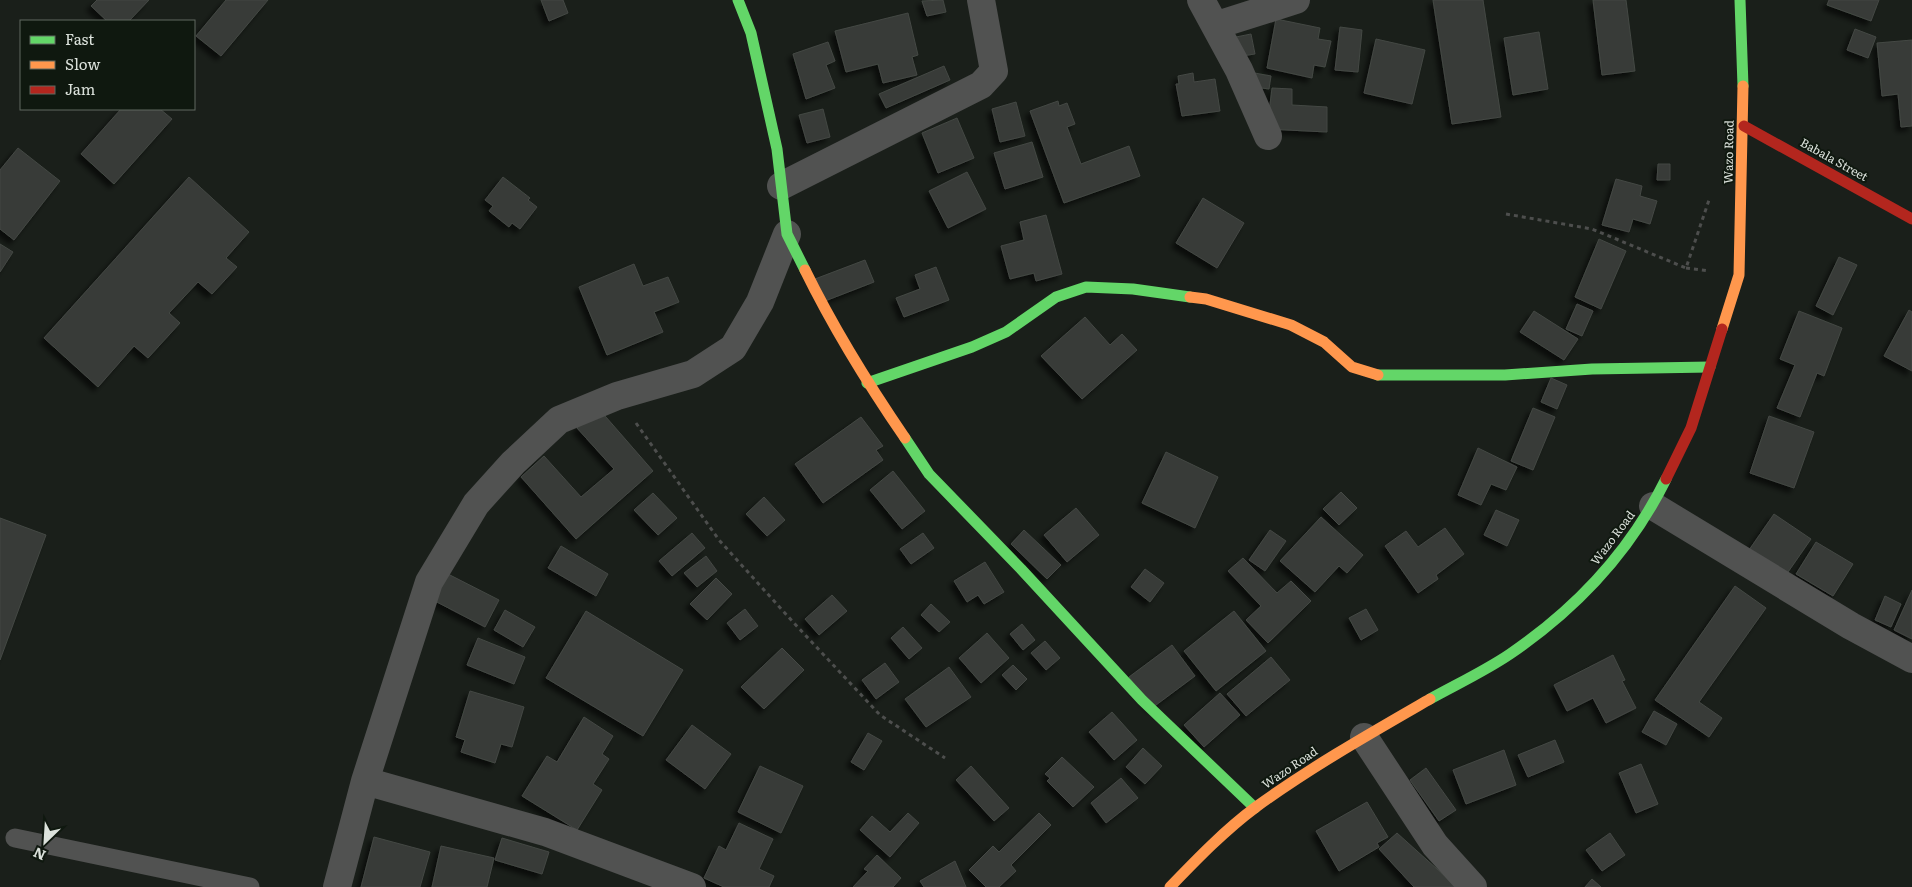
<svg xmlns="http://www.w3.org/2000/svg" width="1912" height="887" font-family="Literata,serif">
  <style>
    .building { fill: #373b37; stroke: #444844; filter: url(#shadow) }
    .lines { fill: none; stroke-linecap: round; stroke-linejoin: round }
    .path { stroke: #4d4e4d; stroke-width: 3; stroke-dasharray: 4 4; stroke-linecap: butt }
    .lane { stroke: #515251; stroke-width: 19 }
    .street { stroke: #515251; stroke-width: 28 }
    .fast { stroke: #63d668; stroke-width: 11 }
    .slow { stroke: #ff974d; stroke-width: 11 }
    .jam { stroke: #b3261e; stroke-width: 11 }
    .labels { text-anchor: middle; stroke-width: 4; stroke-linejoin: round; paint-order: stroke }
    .street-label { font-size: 12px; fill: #dce2dc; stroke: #0f180f }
  </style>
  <defs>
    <filter id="shadow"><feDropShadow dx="-4.5" dy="4.5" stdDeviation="2.5" flood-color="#0009"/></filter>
  </defs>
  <rect width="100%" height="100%" fill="#1a1f1a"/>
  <path class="building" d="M97,0H149L129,21H107L91,6Z
    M226,0H268L221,56L196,36Z
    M541,0H563L568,13L549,21Z
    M943,0L946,12L927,16L922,1Z
    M1433,0H1483L1501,117L1452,124Z
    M1593,0H1626L1635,71L1602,75Z
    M1829,0H1879L1871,21L1827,5Z
    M908,13L918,55L912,57L917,75L883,83L878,64L846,72L835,31Z
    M1276,19L1320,28L1318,39L1331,41L1325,67L1314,65L1312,78L1267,68Z
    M1340,27L1362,30L1358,72L1335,70Z
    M1855,29L1876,37L1868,58L1847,50Z
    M1539,32L1548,89L1513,95L1504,38Z
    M1251,34L1255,54L1235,57L1231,38Z
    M1376,39L1425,50L1412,104L1364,93Z
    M1912,40V126L1901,127L1898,94L1882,96L1877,43Z
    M828,42L835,61L826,65L835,88L806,99L793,54Z
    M944,66L950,80L886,108L879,94Z
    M1249,72L1271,76L1269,89L1247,86Z
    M1193,73L1194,82L1215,79L1220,111L1182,116L1176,84H1179L1178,76Z
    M1272,88L1292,89V105L1327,107V132L1267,129Z
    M1058,101L1059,106L1067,103L1075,124L1067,127L1081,164L1129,146L1140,176L1064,203L1030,111Z
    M1016,102L1025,136L1000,142L992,109Z
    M121,109H160L172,119L114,184L81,154Z
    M823,109L830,137L807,143L799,115Z
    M957,118L974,158L938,173L922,133Z
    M1032,142L1043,177L1005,189L994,153Z
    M18,148L60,181L14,240L0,229V170Z
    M1658,164H1670V180H1657Z
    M967,172L986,209L948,228L929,191Z
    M189,177L249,232L226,258L237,267L212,294L198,282L169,313L180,323L148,358L134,346L98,387L44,338Z
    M503,177L530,198L528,200L537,207L520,229L512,223L509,227L489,211L493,206L485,200Z
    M1616,179L1642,186L1640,196L1657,201L1650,224L1633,219L1629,232L1602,225Z
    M1203,198L1244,223L1217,268L1176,243Z
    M1046,215L1062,274L1036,281L1034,273L1010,279L1001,246L1024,240L1020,222Z
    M1599,239L1626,251L1601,309L1575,297Z
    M0,244L13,252L0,272Z
    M1839,257L1857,265L1833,315L1816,306Z
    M865,260L874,282L825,301L815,279Z
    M634,264L643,286L668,277L679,302L654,312L663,332L607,355L579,287Z
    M936,267L949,300L904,317L896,298L920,289L915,275Z
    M1577,304L1593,311L1582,336L1566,329Z
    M1909,310L1912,312V371L1884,356Z
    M1534,311L1578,339L1564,360L1520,332Z
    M1799,311L1842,328L1824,376L1817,373L1800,417L1777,408L1795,365L1780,359Z
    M1085,317L1110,345L1122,334L1137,350L1082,399L1041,356Z
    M1551,378L1567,385L1557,409L1541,402Z
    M1533,408L1555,417L1533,470L1511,461Z
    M599,409L653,471L576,539L521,477L544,456L581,497L614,469L577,428Z
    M1769,416L1814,432L1794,488L1750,473Z
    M861,417L883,446L876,450L883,460L823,503L795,464Z
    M1478,448L1517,467L1506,490L1491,484L1481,505L1458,495Z
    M1166,452L1218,477L1195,528L1142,503Z
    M893,471L925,511L902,529L870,490Z
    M1341,492L1357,508L1339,525L1323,509Z
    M653,493L677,518L658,535L634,510Z
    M764,497L785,520L767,536L746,514Z
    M1076,508L1099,535L1067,562L1044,535Z
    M1496,510L1519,520L1507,546L1484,535Z
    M1774,514L1811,539L1786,575L1749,550Z
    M1321,517L1363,555L1347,573L1339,566L1315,592L1280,561Z
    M0,518L46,535L0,660Z
    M1445,528L1464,554L1436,575L1438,579L1418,593L1385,546L1406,531L1418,547Z
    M1024,530L1061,565L1047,579L1011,544Z
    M1270,530L1286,541L1265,571L1249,560Z
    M692,533L705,548L672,576L659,561Z
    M923,533L934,548L911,564L900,549Z
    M1816,542L1853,564L1833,596L1796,574Z
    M561,546L608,574L596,596L548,568Z
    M706,556L717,571L697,587L684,573Z
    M1243,558L1277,593L1291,581L1311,601L1268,643L1246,620L1261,606L1228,571Z
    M985,562L1004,592L984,604L978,595L967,602L954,581Z
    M1145,569L1164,583L1150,602L1131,587Z
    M446,573L499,600L485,627L433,600Z
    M716,578L732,594L707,620L690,604Z
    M1735,586L1766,608L1699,702L1722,718L1709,737L1655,700Z
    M1912,590V639L1894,630Z
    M832,595L847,611L819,635L805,619Z
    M1885,596L1901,604L1891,627L1875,620Z
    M931,604L950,622L939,632L921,615Z
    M745,609L758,626L740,640L727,623Z
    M1366,609L1378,630L1361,640L1349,618Z
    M505,610L535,627L523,647L494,630Z
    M586,611L683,670L643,736L546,678Z
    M1234,611L1266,651L1216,691L1184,651Z
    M1022,624L1035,640L1023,650L1010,634Z
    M903,627L922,648L909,659L891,638Z
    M987,633L1009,658L981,683L959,658Z
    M478,638L525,657L514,684L467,665Z
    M1045,641L1060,658L1046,670L1031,653Z
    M1172,645L1195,676L1152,708L1129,677Z
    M782,648L804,670L764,709L741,687Z
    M1613,655L1625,680L1622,681L1636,708L1606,723L1593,698L1567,711L1554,685Z
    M1271,657L1290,680L1246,716L1227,694Z
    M885,663L899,682L876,699L862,680Z
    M1013,665L1027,679L1016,690L1002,675Z
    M949,667L971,697L926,727L905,699Z
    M470,691L524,707L512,747L501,744L495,763L461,752L465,740L456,737Z
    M1220,693L1240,715L1204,747L1184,725Z
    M1654,711L1677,724L1666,745L1642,732Z
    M1112,712L1137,740L1114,760L1089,732Z
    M584,717L613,736L602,754L609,759L593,784L602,790L577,830L522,796L547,756L557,762Z
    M692,725L731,754L705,789L666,760Z
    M868,733L882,741L864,770L851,762Z
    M1555,740L1564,762L1528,777L1518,755Z
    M1143,748L1162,766L1145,784L1126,767Z
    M1504,750L1516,785L1466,804L1453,770Z
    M1062,757L1094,787L1073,807L1047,781L1050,778L1045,774Z
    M1641,764L1658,804L1636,813L1619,773Z
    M760,766L803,786L781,833L738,812Z
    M971,766L1009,808L994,821L956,780Z
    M1426,768L1456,810L1439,821L1410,780Z
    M1121,778L1138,798L1106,823L1091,803Z
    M1367,802L1388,837L1377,843L1379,847L1339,871L1316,831Z
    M908,813L919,823L890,857L860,830L872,816L890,832Z
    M1039,813L1051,825L1011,865L1016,871L999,887H986L969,870L993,846L999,852Z
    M739,823L773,839L759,869L774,876L769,887H724L704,878L719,846L726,850Z
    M1397,833L1457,887H1414L1379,849Z
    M1610,833L1625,855L1602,871L1586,850Z
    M374,837L430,852L420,887H361Z
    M502,838L549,852L542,874L495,860Z
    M441,846L494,858L487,887H432Z
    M877,855L901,878L893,887H853L868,871L864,869Z
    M955,861L966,887H924L920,881Z
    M1592,879L1601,887H1585Z"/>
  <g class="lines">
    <path class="path" d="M1506,214L1592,229L1686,268L1709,200
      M1686,268L1709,271
      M636,423L719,540L793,622L880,715L945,758"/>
    <path class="lane" d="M15,838L250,887"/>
    <path class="street" d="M1201,0L1239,70L1268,136
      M1217,25L1296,0
      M781,186L981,85L994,71L981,0
      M1653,506L1851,626L1912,659
      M1364,737L1435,845L1473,887
      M365,781L545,832L692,887
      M337,887L365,781L429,582L476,504L513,463L559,420L617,396L693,374L733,348L760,302L787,234"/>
    <path class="fast" d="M738,0L751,33L777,149L787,234L805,270
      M1740,0L1743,86
      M1378,375H1505L1592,369L1710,367
      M867,383L972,347L1006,332L1056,297L1086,287L1133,289L1190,297
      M905,438L929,474L1021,569L1142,700L1255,808
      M1430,699C1457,684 1485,671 1510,654C1576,609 1631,550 1666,479"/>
    <path class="slow" d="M805,270C834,329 868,384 905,438
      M1190,297L1206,299L1291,325L1324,342L1352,367L1378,375
      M1722,329L1739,275L1743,86
      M1170,887C1197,859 1225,830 1256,807C1311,767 1371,733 1430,699"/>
    <path class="jam" d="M1744,126L1912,219
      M1666,479L1691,428L1722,329"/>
  </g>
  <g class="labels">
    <g class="street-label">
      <text transform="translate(1729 152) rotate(-89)" y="4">Wazo Road</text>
      <text transform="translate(1834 160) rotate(29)" y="4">Babala Street</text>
      <text transform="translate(1613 538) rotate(-53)" y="4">Wazo Road</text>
      <text transform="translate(1290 768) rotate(-34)" y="4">Wazo Road</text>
    </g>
  </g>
  <rect x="20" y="20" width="175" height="90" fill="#0f180f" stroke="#616961"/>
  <rect x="30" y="36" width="25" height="8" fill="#63d668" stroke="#616961"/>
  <text x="65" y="45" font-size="15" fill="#dce2dc">Fast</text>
  <rect x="30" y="61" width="25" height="8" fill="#ff974d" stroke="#616961"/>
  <text x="65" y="70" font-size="15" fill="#dce2dc">Slow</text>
  <rect x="30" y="86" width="25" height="8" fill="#b3261e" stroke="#616961"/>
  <text x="65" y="95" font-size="15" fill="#dce2dc">Jam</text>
  <g transform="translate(45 842) rotate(205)" stroke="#0f180f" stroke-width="4" paint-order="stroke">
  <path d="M0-4L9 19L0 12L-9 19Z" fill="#dce2dc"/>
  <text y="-8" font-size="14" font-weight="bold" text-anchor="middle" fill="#dce2dc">N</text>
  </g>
</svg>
